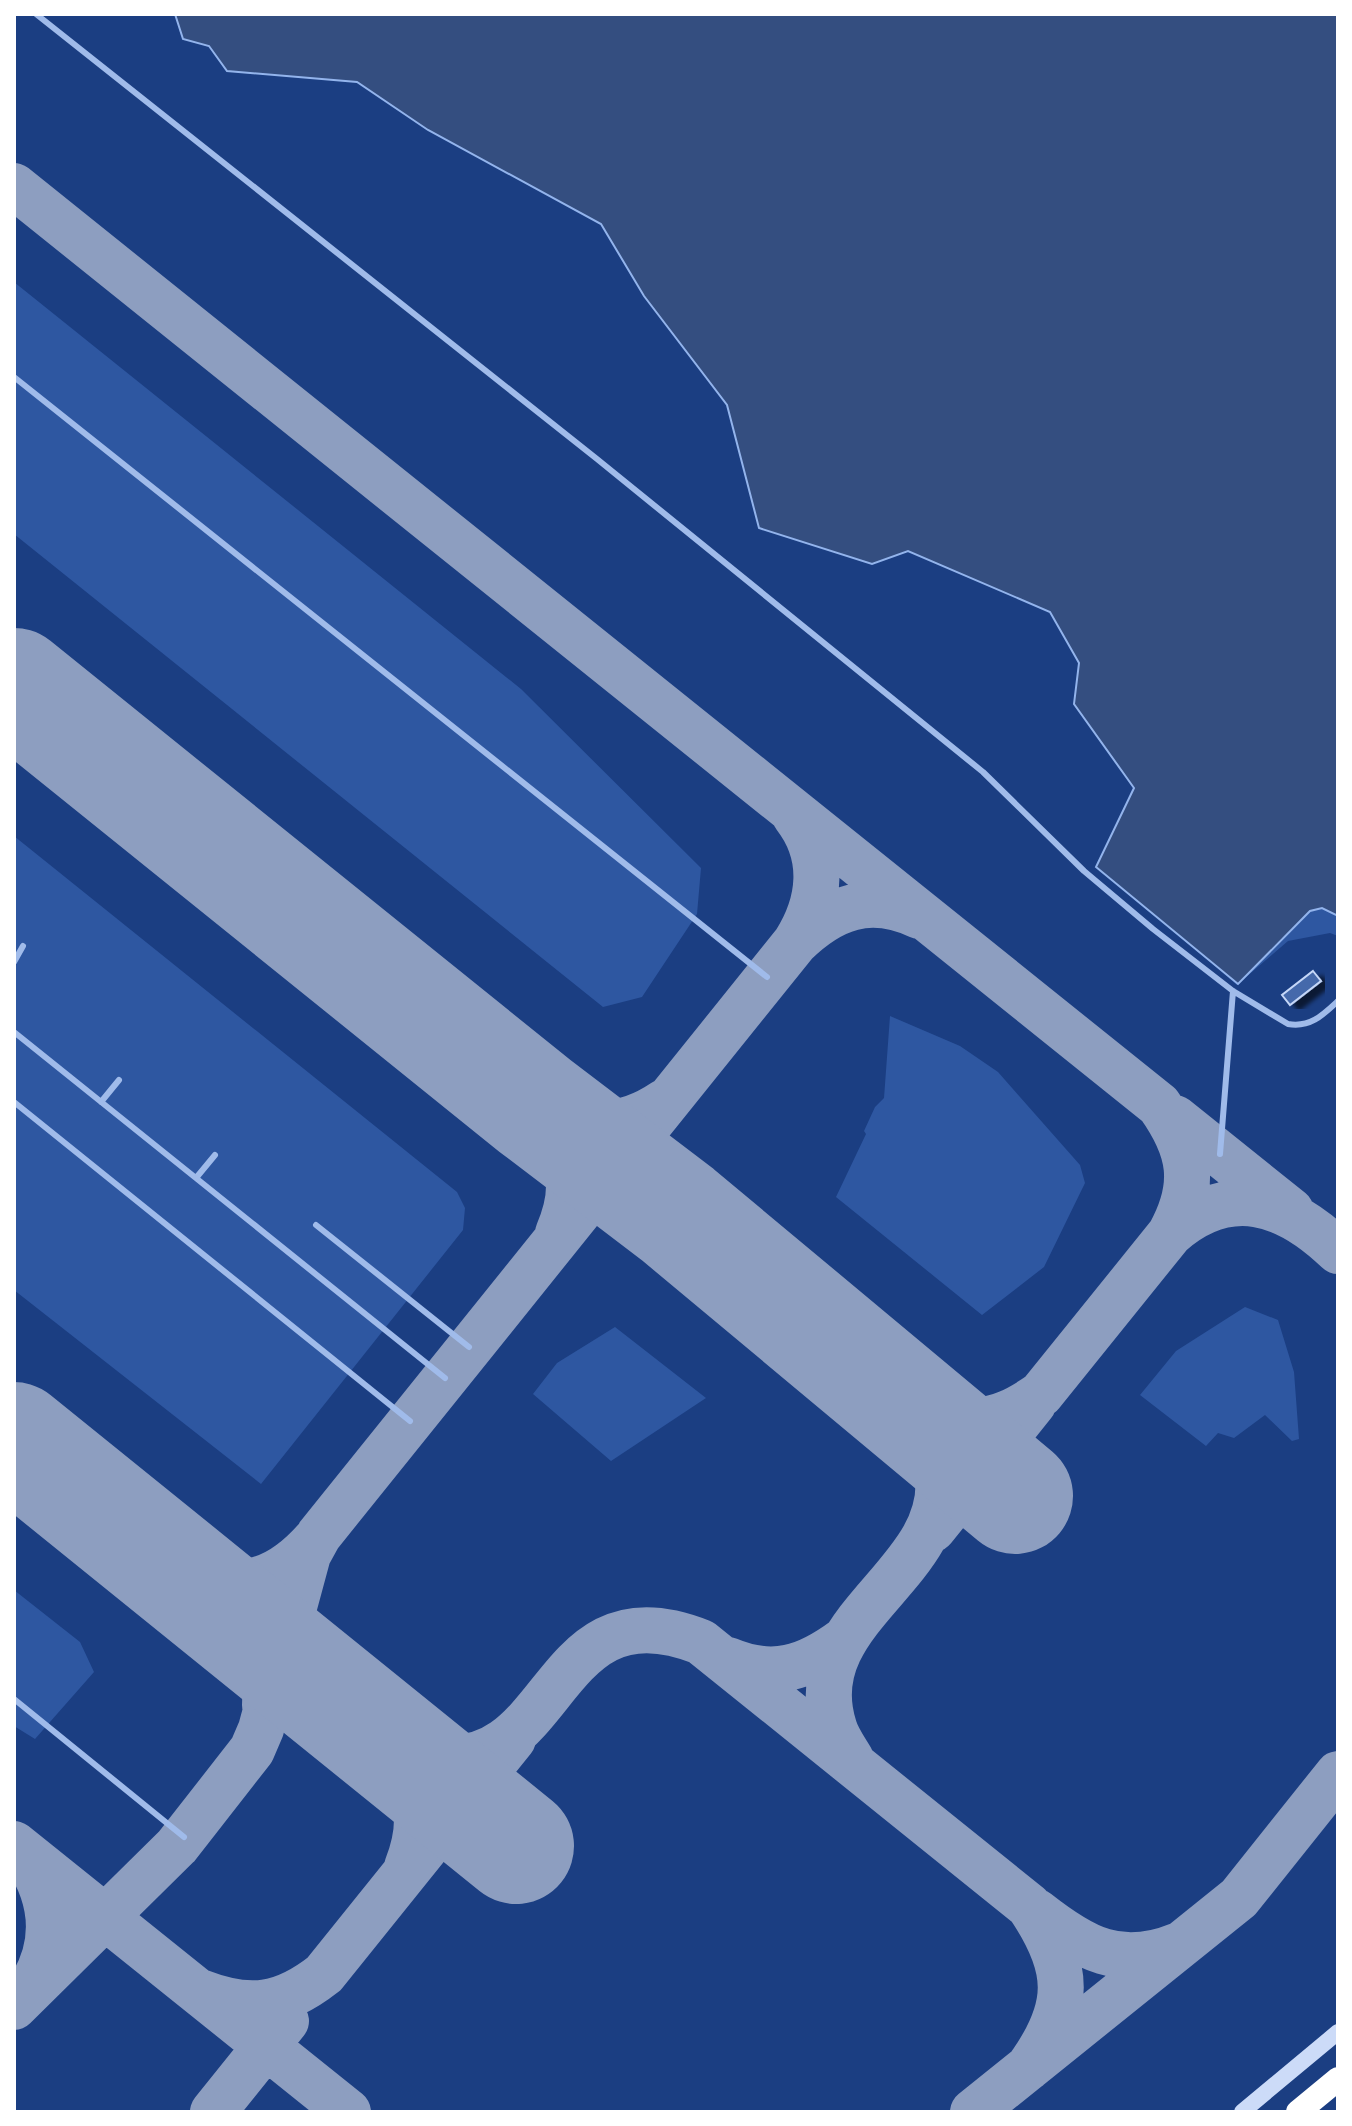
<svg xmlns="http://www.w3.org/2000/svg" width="1352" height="2126" font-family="Lato,sans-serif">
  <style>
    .green { fill: #2e57a1 }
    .water { fill: #344e80; stroke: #93b4ec; stroke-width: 2 }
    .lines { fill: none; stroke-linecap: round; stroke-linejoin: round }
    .taxiway { stroke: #8d9ec0; stroke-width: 46 }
    .runway { stroke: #8d9ec0; stroke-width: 116 }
    .building { fill: #4469ab; stroke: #c5d7f8; stroke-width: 2; filter: url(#shadow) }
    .lane { stroke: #a0bbea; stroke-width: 6 }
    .secondary { stroke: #ccdbf8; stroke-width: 16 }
    .highway { stroke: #fff; stroke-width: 24 }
  </style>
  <defs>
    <filter id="shadow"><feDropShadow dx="9" dy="5" stdDeviation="2" flood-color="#0009"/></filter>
  </defs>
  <rect width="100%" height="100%" fill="#1b3e82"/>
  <path class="green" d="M14,282L521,689L701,868L697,914L642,997L603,1007L14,534Z
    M14,836L457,1192L465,1208L463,1230L261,1484L14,1290Z
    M1338,901V936L1330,933L1288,941L1237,985L1194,948L1282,913Z
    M890,1016L960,1046L998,1072L1080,1165L1085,1183L1044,1267L982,1315L836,1197L866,1134L864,1131L875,1107L884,1098Z
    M1245,1307L1278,1320L1294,1372L1299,1439L1292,1441L1265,1415L1234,1438L1218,1433L1206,1446L1140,1395L1176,1351Z
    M615,1327L706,1398L611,1461L533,1394L557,1363Z
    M14,1590L80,1642L94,1672L35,1739L14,1726Z"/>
  <path class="water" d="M175,14H1338V916L1322,908L1310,911L1238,984L1096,867L1134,788L1074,704L1079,663L1050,612L908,551L872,564L759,528L727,405L644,296L601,224L428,130L357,82L227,71L209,46L183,39Z"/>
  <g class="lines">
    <path class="taxiway" d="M14,186L1159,1105C1191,1150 1197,1185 1170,1234
      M795,943C821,902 826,856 795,816
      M535,1106C584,1126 618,1133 664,1102
      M535,1106C564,1153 582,1177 558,1233
      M1175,1118L1291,1211
      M909,1408C967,1424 989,1430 1041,1394L1170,1234C1229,1182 1286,1201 1338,1251
      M933,1529L1033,1404
      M164,1561C208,1607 269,1633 265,1705
      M175,1566C235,1593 274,1588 318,1537
      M728,1660C773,1679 806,1668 844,1640
      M380,1734C398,1743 417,1754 437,1757C561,1774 548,1581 701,1642L1029,1906C1071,1968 1072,2007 1028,2068
      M380,1734C413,1780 429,1811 407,1867
      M851,1759C845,1749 837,1738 834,1727C799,1618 949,1576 938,1474C935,1449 922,1429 909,1408
      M14,1844L348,2112
      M25,1856C52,1896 58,1940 33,1983
      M1037,1912C1084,1949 1120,1969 1179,1945
      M200,1992C249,2011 282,2007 324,1974L513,1739
      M14,2007L177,1846L252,1750L261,1729L308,1555L319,1535L795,943C832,907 870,893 919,916
      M213,2112L286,2021
      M973,2112L1239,1898L1338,1774"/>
    <path class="runway" d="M14,686L535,1106L677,1214L1015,1496
      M14,1440L516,1846"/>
  </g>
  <path class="building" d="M1313,971L1321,981L1290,1005L1282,995Z"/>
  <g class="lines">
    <path class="lane" d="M36,14L597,459L983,772L1084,871L1153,929L1233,991L1288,1024C1310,1028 1323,1015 1338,1001
      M14,377L767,977
      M14,962L23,946
      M14,1032L445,1378
      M14,1102L410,1421
      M101,1102L119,1080
      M1220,1154L1233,991
      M196,1178L215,1155
      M316,1225L469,1347
      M14,1699L184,1837"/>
    <path class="secondary" d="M1242,2112L1338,2032"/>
    <path class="highway" d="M1298,2112L1338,2079"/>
  </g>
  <rect width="1352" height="2126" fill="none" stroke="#ffffff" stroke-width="32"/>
</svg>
